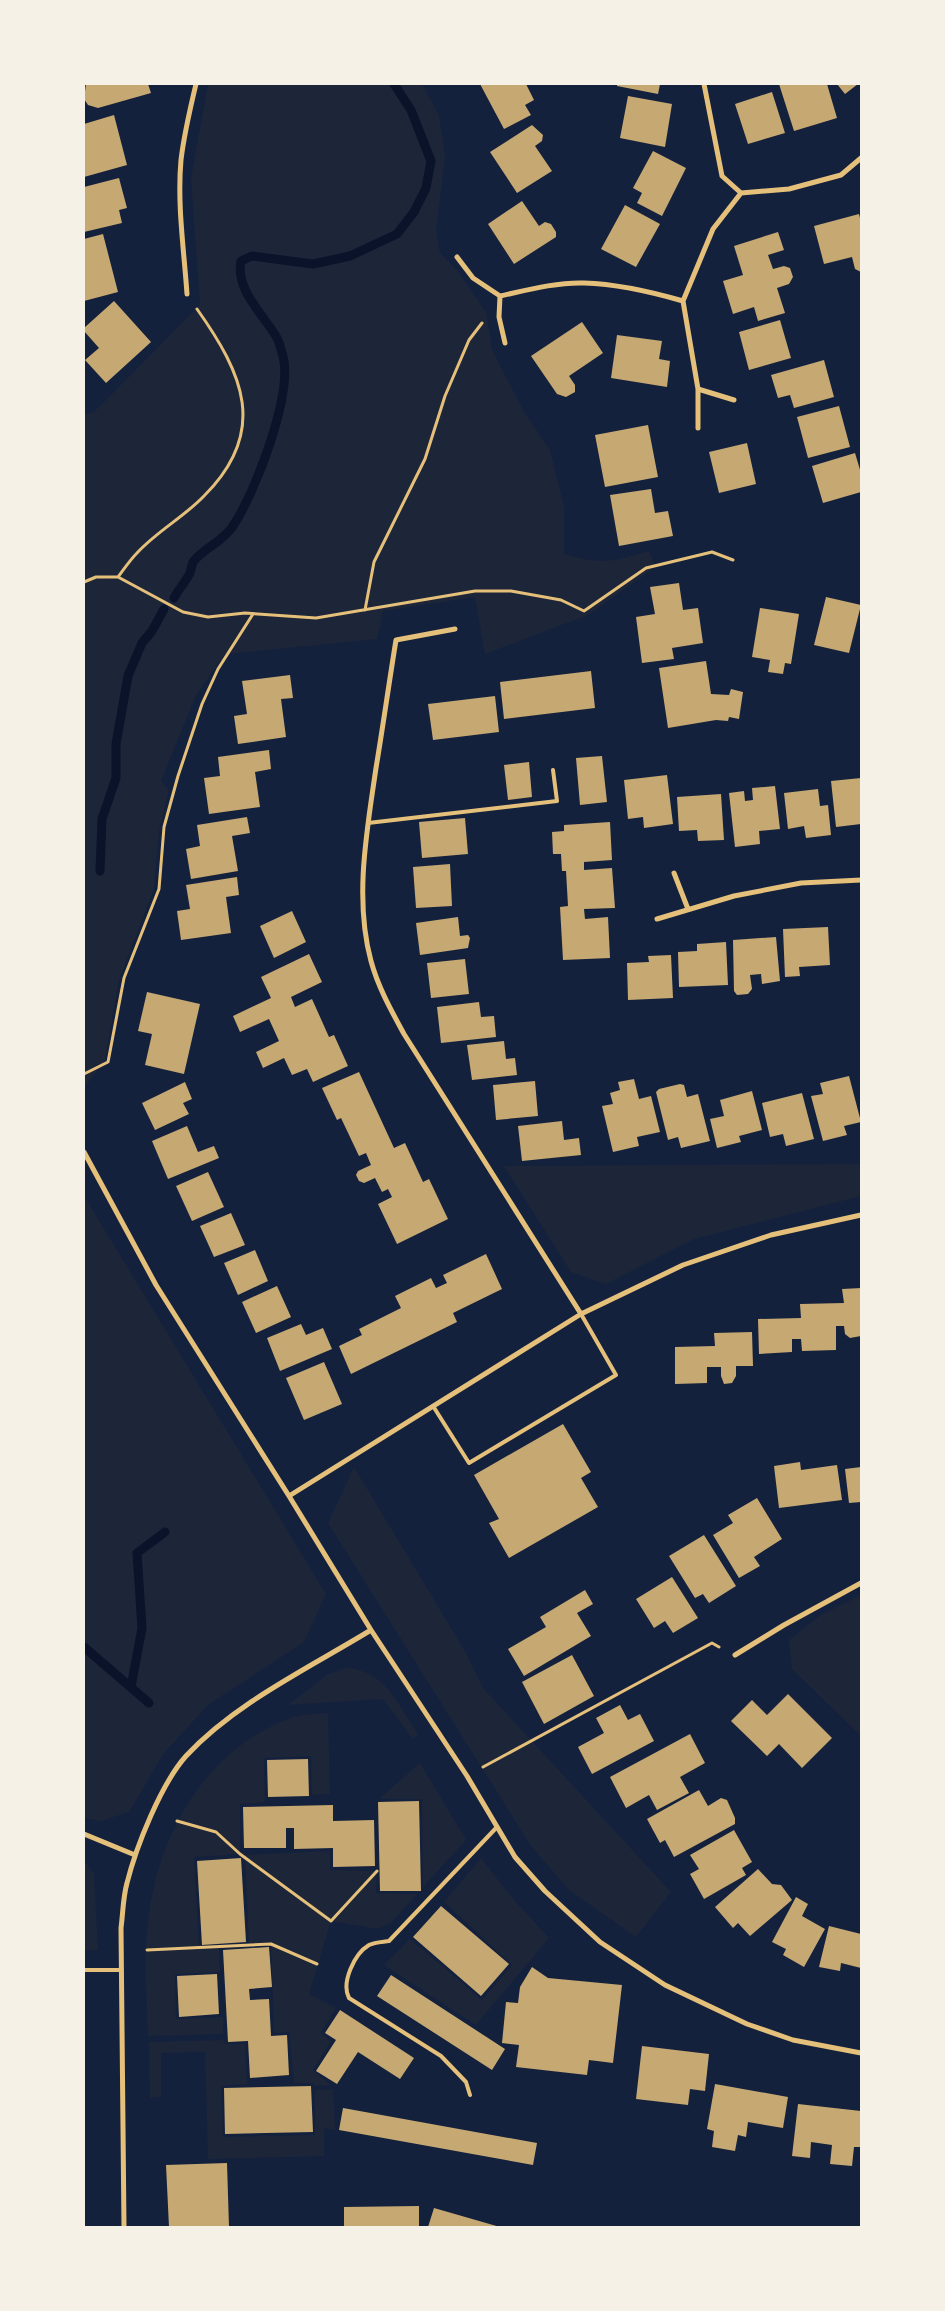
<svg xmlns="http://www.w3.org/2000/svg" width="945" height="2311" font-family="Overpass,sans-serif">
  <style>
    .green { fill: #1d2539 }
    .lines { fill: none; stroke-linecap: round; stroke-linejoin: round }
    .stream { stroke: #0b132b; stroke-width: 9 }
    .building { fill: #c6a872 }
    .path { stroke: #e5c07b; stroke-width: 3 }
    .service { stroke: #e5c07b; stroke-width: 4 }
    .minor { stroke: #e5c07b; stroke-width: 5 }
  </style>
  <rect width="100%" height="100%" fill="#14213d"/>
  <path class="green" d="M208,84H422L439,116L445,156L436,231L440,253L457,270L486,312L492,350L524,412L550,450L564,507V554C600,565 613,562 649,551L655,567L588,615L485,654L475,597L383,611L377,639L225,654L196,695L161,781L169,790L159,832L154,889L119,980L105,1060L84,1088V415L94,412L200,305L191,178Z
    M861,1164V1196L694,1239L606,1284L571,1272L504,1166Z
    M84,1196L326,1594L304,1642L208,1705L164,1753L129,1812L101,1821L84,1818Z
    M354,1467L466,1653L483,1688L671,1892L636,1937L569,1890L531,1846L328,1523Z
    M861,1595V1736L792,1669L789,1640L821,1615Z
    M345,1668C385,1669 398,1705 418,1734L413,1739L383,1699L288,1705L327,1675Z
    M328,1713L330,1794L312,1795L311,1756L264,1758L265,1802L240,1804V1854L194,1857L199,1947H219L220,1972L175,1974L176,2019L223,2017V2034L148,2036C147,1996 143,1954 149,1914C160,1830 208,1748 291,1718C302,1714 316,1714 328,1713Z
    M420,1763L466,1840L423,1887L422,1799H379Z
    M330,1851V1870L377,1871L376,1893L417,1894L391,1923L378,1929L331,1921L309,1994L336,2008L321,2033L331,2041L313,2070L331,2085L314,2086L313,2083H294L289,2032L274,2033L271,1944L249,1945L245,1855Z
    M481,1858L514,1900L549,1938L476,2025L384,1965L410,1939L482,2000L512,1965L444,1902Z
    M84,1860L94,1874L98,1950H84Z
    M224,2040L225,2044H245L247,2084L221,2086L223,2137L315,2135V2090L333,2089L335,2130L324,2128V2156L208,2159L205,2052L161,2053V2097L150,2098L149,2042Z"/>
  <g class="lines">
    <path class="stream" d="M174,598C178,590 186,581 190,573C191,569 192,565 193,562C203,548 223,542 233,526C255,493 293,395 283,356C281,351 280,343 277,338C264,315 235,290 241,261L252,256L313,264L350,256L397,234L414,212L426,188L431,161L411,110L394,84
      M100,871L102,819L116,778V744L128,676L142,643L152,631L164,609
      M84,1647L149,1703
      M131,1687L142,1628L137,1553L165,1532"/>
  </g>
  <path class="building" d="M86,84H148L151,93L98,108L88,105L84,99Z
    M480,84H526L534,100L525,105L531,115L504,129Z
    M617,84H660L658,94L617,86Z
    M779,84H827L837,118L794,131Z
    M837,84H858L845,94Z
    M772,92L785,133L748,144L735,104Z
    M628,96L672,104L665,147L620,138Z
    M114,115L127,165L84,177V124Z
    M532,125L543,135L542,141L535,146L552,171L517,193L490,152Z
    M653,151L686,168L662,216L637,203L642,193L633,188Z
    M119,178L127,208L119,210L122,223L84,232V187Z
    M522,201L539,226L545,222L551,224L556,232V237L514,264L488,224Z
    M625,205L660,224L636,267L601,249Z
    M859,214L861,222V272L855,269L852,257L824,264L814,226Z
    M778,232L784,250L768,255L773,269L784,266L790,268L793,277L789,284L777,288L785,313L758,321L754,307L733,314L723,281L743,275L734,246Z
    M103,234L118,292L84,301V239Z
    M114,301L151,342L106,383L85,360L99,348L84,331V328Z
    M780,320L791,358L749,370L739,332Z
    M582,322L603,353L569,376L575,385V392L566,397L557,394L531,356Z
    M617,335L662,341L659,359L670,361L667,387L611,378Z
    M824,360L834,397L794,408L790,395L778,398L771,375Z
    M839,406L850,447L808,458L797,417Z
    M648,425L658,477L605,487L595,435Z
    M747,443L756,484L719,493L709,452Z
    M855,453L861,473V492L823,503L812,466Z
    M651,489L655,513L668,511L673,536L619,546L610,495Z
    M679,583L683,610L698,608L703,643L672,648L674,659L642,663L636,617L655,614L650,587Z
    M826,597L861,605L849,653L814,645Z
    M760,608L799,614L791,664L785,663L783,674L768,672L770,660L752,657Z
    M706,661L711,694L729,695L731,689L743,692L739,719L729,717L728,721L716,720L668,728L659,668Z
    M591,671L595,708L504,719L500,682Z
    M290,675L293,698L281,699L286,737L238,744L234,716L247,714L242,681Z
    M495,696L499,732L433,740L428,704Z
    M269,750L271,769L255,772L260,807L209,814L204,778L220,776L218,757Z
    M602,756L607,802L580,805L576,758Z
    M529,762L532,797L508,800L504,765Z
    M667,775L673,824L644,828L643,817L628,819L624,780Z
    M861,778V824L836,827L831,781Z
    M775,786L780,829L759,831L760,844L735,847L729,793L744,791L745,801L753,800L752,788Z
    M818,789L820,806L828,805L831,835L806,838L804,826L788,829L784,793Z
    M721,794L724,840L698,841L697,830L679,831L677,797Z
    M247,817L250,833L232,836L238,871L191,879L186,849L200,846L197,825Z
    M465,818L468,854L422,858L419,822Z
    M610,822L612,860L584,862V870L612,868L615,908L584,909L585,919L608,917L610,958L563,960L560,907L568,906L566,871H562L561,854H553L552,832L564,831V825Z
    M450,864L452,906L416,908L413,867Z
    M237,877L239,895L226,897L231,933L181,940L177,911L190,909L186,885Z
    M292,911L306,942L274,958L260,926Z
    M458,917L460,936L468,935L470,938L468,948L420,955L416,923Z
    M828,927L830,965L799,967L800,976L785,977L783,929Z
    M776,937L780,981L762,984L761,974L750,975L752,989L748,994L737,995L734,991L733,940Z
    M726,942L728,985L679,987L678,952L697,951V944Z
    M309,954L322,982L291,997L295,1007L312,999L329,1037L334,1035L348,1066L313,1082L307,1069L292,1075L284,1058L263,1068L256,1052L279,1041L269,1019L240,1032L233,1016L271,998L261,977Z
    M671,955L673,998L628,1000L627,963L649,962L648,956Z
    M465,959L469,994L431,998L427,963Z
    M147,992L200,1004L184,1074L145,1065L152,1034L138,1031Z
    M479,1002L481,1017L494,1016L496,1037L441,1043L437,1007Z
    M504,1041L506,1059L515,1058L517,1075L472,1080L467,1045Z
    M359,1072L394,1148L405,1143L423,1182L429,1179L448,1219L397,1244L378,1204L392,1197L388,1189L382,1192L375,1178L364,1183L359,1181L356,1175L358,1171L371,1165L366,1153L359,1156L341,1118L337,1120L322,1088Z
    M849,1076L861,1122L844,1126L847,1135L823,1141L811,1096L823,1094L820,1083Z
    M634,1079L639,1099L651,1096L660,1132L637,1137L639,1146L613,1152L602,1106L613,1104L610,1093L620,1090L618,1082Z
    M535,1081L538,1116L496,1120L493,1085Z
    M185,1082L192,1099L183,1103L189,1114L155,1130L142,1103Z
    M680,1084L684,1085L687,1097L698,1094L710,1141L681,1148L678,1137L668,1140L656,1092L659,1089Z
    M752,1091L762,1130L739,1136L741,1142L717,1148L710,1119L724,1116L720,1100Z
    M802,1093L814,1139L786,1146L783,1134L770,1137L762,1103Z
    M562,1121L564,1140L579,1138L581,1155L522,1161L518,1126Z
    M187,1126L198,1152L214,1146L219,1158L168,1179L152,1141Z
    M208,1172L224,1207L192,1221L176,1186Z
    M231,1213L245,1245L214,1257L200,1226Z
    M255,1250L268,1281L238,1295L224,1263Z
    M486,1254L502,1289L453,1313L457,1322L351,1374L339,1346L362,1335L359,1329L401,1308L395,1296L431,1278L436,1288L447,1283L443,1275Z
    M277,1286L291,1317L256,1333L242,1302Z
    M861,1288V1336L850,1338L845,1334L844,1326H836V1350L802,1351L801,1339H792V1352L759,1354L758,1319L801,1318L800,1304L844,1303L842,1289Z
    M301,1324L306,1335L323,1328L332,1349L280,1371L267,1338Z
    M752,1332L753,1366H736V1376L732,1383L724,1384L721,1376V1367H707V1383L675,1384V1347L715,1346L714,1333Z
    M324,1362L342,1404L304,1420L286,1378Z
    M563,1424L591,1472L581,1478L598,1507L509,1558L489,1523L499,1519L474,1475Z
    M800,1462L801,1470L837,1465L842,1500L779,1508L774,1466Z
    M861,1467V1502L849,1503L845,1469Z
    M757,1498L782,1539L754,1557L760,1566L739,1578L713,1535L733,1523L728,1515Z
    M704,1535L736,1586L709,1603L703,1594L695,1598L669,1556Z
    M672,1577L698,1618L673,1633L665,1621L654,1628L636,1599Z
    M585,1590L593,1604L577,1613L591,1636L524,1676L508,1649L546,1627L540,1617Z
    M572,1655L594,1696L544,1724L522,1682Z
    M788,1694L832,1738L802,1768L779,1744L767,1756L731,1721L752,1700L767,1715Z
    M620,1705L628,1720L640,1714L654,1741L592,1774L578,1747L604,1733L596,1718Z
    M690,1734L705,1763L680,1777L689,1793L657,1810L649,1795L626,1808L610,1777Z
    M308,1759L309,1796L268,1797L267,1760Z
    M699,1790L708,1806L721,1798L727,1800L735,1818V1824L674,1857L665,1840L660,1843L647,1819Z
    M419,1801L421,1891H380L378,1802Z
    M333,1805V1821L374,1820L375,1866L333,1867V1848L294,1849V1828H286V1848H244L243,1807Z
    M734,1830L752,1862L742,1868L746,1875L704,1899L690,1874L699,1869L690,1855Z
    M241,1858L246,1942L202,1945L197,1861Z
    M758,1869L772,1884L781,1885L792,1900L750,1936L738,1923L733,1928L715,1907Z
    M796,1897L808,1904L802,1916L825,1929L804,1967L783,1955L786,1949L772,1942Z
    M441,1906L509,1964L481,1996L413,1937Z
    M829,1926L861,1934V1968L841,1963L840,1971L819,1967Z
    M269,1947L272,1987L249,1989L250,2000L269,1999L271,2036L287,2035L289,2075L250,2078L248,2041L228,2042L223,1950Z
    M532,1967L548,1978L622,1985L613,2063L589,2060L587,2075L516,2067L519,2045L502,2043L506,2002L518,2003L520,1987Z
    M217,1974L219,2014L179,2017L177,1976Z
    M391,1975L505,2049L492,2070L377,1996Z
    M340,2010L414,2058L400,2079L358,2052L337,2084L316,2071L336,2040L325,2033Z
    M642,2046L709,2054L705,2091L690,2089L688,2105L636,2099Z
    M715,2084L788,2097L783,2128L748,2122L746,2137L738,2135L735,2151L712,2147L714,2131L707,2129Z
    M311,2086L313,2132L225,2134L224,2088Z
    M798,2104L861,2111V2147H854L852,2166L830,2164L832,2145L811,2142L810,2158L792,2156Z
    M343,2108L537,2143L533,2165L339,2130Z
    M227,2163L229,2227H169L166,2165Z
    M419,2206V2227H344V2207Z
    M434,2208L500,2227H428Z"/>
  <g class="lines">
    <path class="path" d="M118,577C124,569 130,560 137,553C157,531 184,517 204,496C269,431 243,374 197,309
      M84,582L96,577H118L183,612L208,617L245,613L316,618L475,591H511L561,600L584,611L646,568L712,552L733,560
      M365,610L374,562L425,459L445,396L469,340L482,323
      M84,1074L108,1062L124,978L159,889L164,827L178,776L202,704L218,669L253,614
      M483,1767L712,1643L719,1647
      M177,1821L216,1832L240,1854L331,1921L377,1871
      M147,1950L271,1944L317,1964"/>
    <path class="service" d="M368,823L557,801L553,770
      M433,1406L469,1463L616,1375L581,1314
      M84,1970H121
      M470,2095L466,2082L441,2056L349,1998C341,1983 354,1954 369,1945C375,1942 383,1942 389,1941L497,1827"/>
    <path class="minor" d="M704,84L722,176L741,193
      M457,257L473,278L500,296C527,290 557,282 584,283C617,284 652,292 683,301L713,229L741,193L789,189L841,175L861,158
      M187,294C184,250 177,204 181,160C184,134 190,109 196,84
      M500,296L499,317L505,343
      M683,301L698,389
      M698,428V389L734,400
      M455,629L396,640C389,683 383,726 376,768C367,830 354,899 371,961C378,987 391,1010 404,1034L581,1314
      M674,873L688,909
      M657,919L734,896L801,883L861,880
      M84,1152L156,1285L289,1496L371,1630L467,1776L515,1857L545,1891L600,1942L665,1985L747,2024L793,2040L861,2053
      M289,1496L581,1314L683,1265L771,1235L861,1215
      M735,1655L784,1625L861,1583
      M84,1834L135,1855
      M124,2227L121,1928C123,1913 123,1897 127,1883C136,1847 161,1784 186,1756C235,1703 309,1668 371,1630"/>
  </g>
  <rect width="945" height="2311" fill="none" stroke="#f6f1e7" stroke-width="170"/>
</svg>
